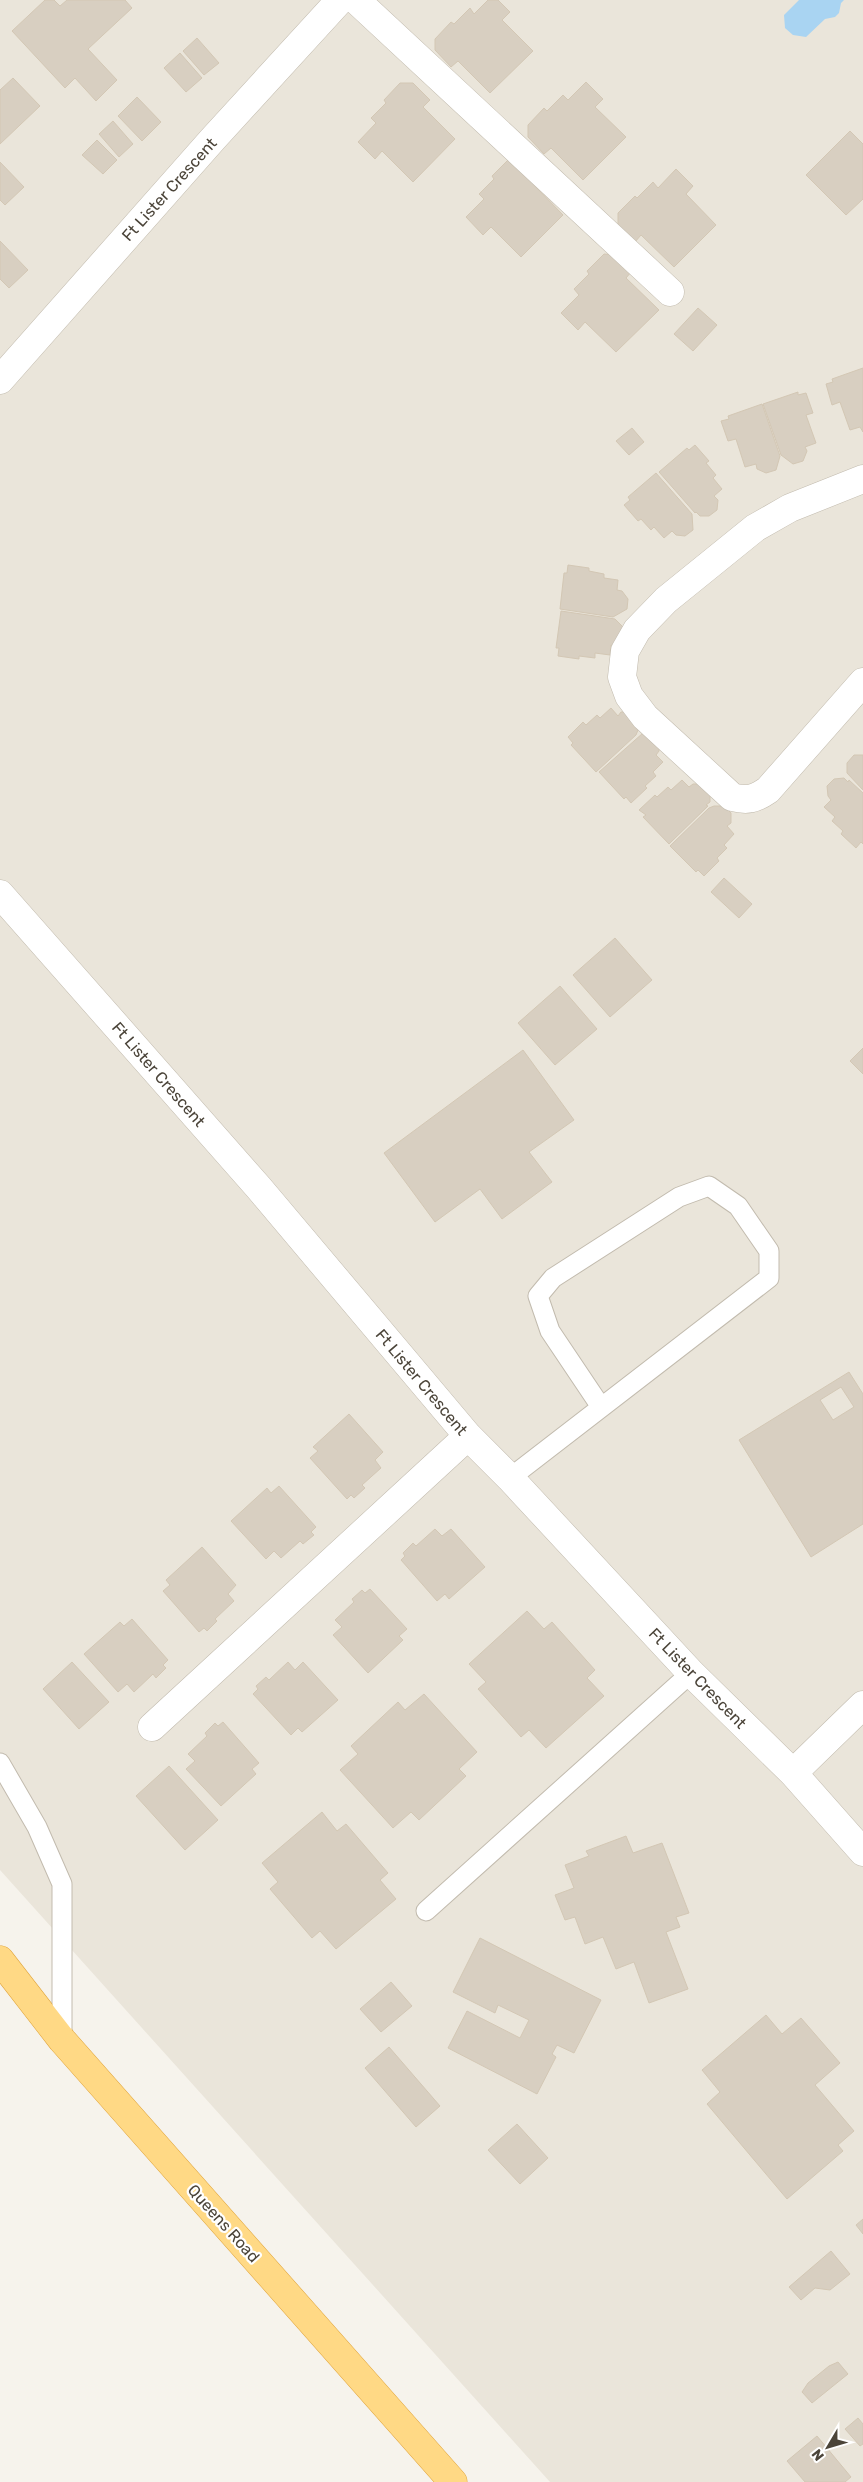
<svg xmlns="http://www.w3.org/2000/svg" width="863" height="2482" font-family="Rubik,sans-serif">
  <style>
    .residential { fill: #eae5da }
    .water { fill: #a9d4f2 }
    .building { fill: #d8cfc1; stroke: #d3c7b4; fill-rule: evenodd }
    .lines { fill: none; stroke-linecap: round; stroke-linejoin: round }
    .service-casing { stroke: #c2bbae; stroke-width: 21 }
    .minor-casing { stroke: #c2bbae; stroke-width: 29 }
    .trunk-casing { stroke: #e0a43c; stroke-width: 29 }
    .service { stroke: #fff; stroke-width: 19 }
    .minor { stroke: #fff; stroke-width: 28 }
    .trunk { stroke: #ffd985; stroke-width: 28 }
    .labels { text-anchor: middle; stroke-width: 4.5; stroke-linejoin: round; paint-order: stroke }
    .street-label { font-size: 16px; fill: #4b4439; stroke: #fff }
  </style>
  <rect width="100%" height="100%" fill="#f6f3ec"/>
  <path class="residential" d="M0,0H863V2482H550L0,1870Z"/>
  <path class="water" d="M799,0H844L841,3L839,13L835,17L825,19L806,37L793,35L785,28L784,15Z"/>
  <path class="building" d="M45,0H54L60,6L67,0H125L132,8L88,49L117,80L96,101L75,78L65,88L12,31Z
    M488,0H498L510,12L502,20L533,51L490,93L458,61L451,67L435,50V39L451,22L454,24L470,8L474,14Z
    M197,38L219,63L204,75L183,51Z
    M180,53L202,78L186,92L164,68Z
    M13,78L40,106L0,144V90Z
    M586,82L603,99L595,107L626,137L583,180L551,148L544,154L528,137V125L544,108L547,111L563,95L568,100Z
    M400,83H413L430,100L423,107L455,139L413,182L382,151L375,159L358,142L376,123L371,118L386,103L384,100Z
    M137,97L161,122L142,141L118,116Z
    M113,121L133,144L119,157L99,134Z
    M850,131L863,144V199L846,215L806,175Z
    M97,140L117,160L103,174L82,155Z
    M509,159L538,176L531,182L563,215L521,257L491,227L483,235L466,217L484,199L479,194L494,179L492,176Z
    M0,162L24,187L5,205L0,200Z
    M676,169L693,186L686,194L716,225L674,267L641,235L635,242L618,225V213L635,196L637,198L653,182L658,188Z
    M0,241L28,270L9,288L0,279Z
    M604,254L616,255L632,271L626,278L659,310L616,352L585,322L578,330L561,313L579,295L574,289L589,274L587,271Z
    M698,308L717,325L693,351L674,334Z
    M863,368V432L860,427L850,430L840,402L832,405L826,384L833,382L832,379Z
    M798,392V395L806,393L813,413L806,415L816,443L805,447L807,451L803,461L793,464L781,455L763,404Z
    M762,404L780,456L776,470L766,473L757,469L756,464L745,467L736,439L728,441L721,421L729,419L728,416Z
    M632,428L644,442L629,455L616,441Z
    M695,445L709,461L706,463L716,475L713,478L722,489L714,496L718,500L717,510L709,516H700L696,512L695,513L659,472L687,448L689,450Z
    M656,473L692,514L693,530L685,536L676,535L672,531L664,538L654,527L651,530L641,519L638,521L624,505L630,500L628,497Z
    M568,565L589,568V571L604,574V578L618,580L617,590L622,591L628,599L627,609L613,617L560,609L564,573H567Z
    M561,611L615,619L626,630L616,646L611,645L610,655L595,653V658L579,656V659L558,656L559,648H556Z
    M611,708L618,716L621,712H632L638,720V730L636,735L596,772L571,745L573,743L568,737L583,722L586,725L597,715L600,718Z
    M643,733L660,741L659,751L656,755L663,762L653,772L656,776L645,786L647,788L631,803L626,797L624,799L599,772Z
    M854,755H863V790L847,773V763Z
    M844,778L848,782L849,780L863,793V844L861,842L856,848L841,834L843,831L832,821L835,817L824,807L831,800L828,796L827,786L834,779Z
    M682,780L689,787L693,784H703L710,791V802L706,805L708,806L669,844L643,817L646,815L639,810L655,795L657,797L668,787L671,790Z
    M714,806H724L731,813V823L727,826L734,834L724,845L727,848L717,858L719,861L704,876L698,870L696,872L670,846L709,808Z
    M724,878L752,904L739,918L711,892Z
    M615,938L652,980L610,1017L573,975Z
    M560,986L597,1029L555,1065L518,1023Z
    M863,1048V1074L850,1061Z
    M523,1050L574,1120L529,1152L552,1182L502,1219L480,1189L435,1222L384,1153Z
    M849,1372L863,1394V1524L811,1557L739,1440ZM841,1387L854,1407L833,1420L820,1400Z
    M349,1414L383,1452L375,1460L381,1468L362,1485L365,1488L354,1498L351,1495L347,1499L310,1458L318,1451L313,1447Z
    M279,1486L316,1527L311,1532L314,1535L303,1544L300,1541L281,1558L274,1551L266,1559L231,1521L267,1488L271,1493Z
    M435,1529L442,1536L451,1529L485,1567L449,1599L445,1594L437,1601L401,1560L405,1556L403,1553L413,1543L416,1546Z
    M202,1547L236,1585L228,1594L234,1601L215,1619L217,1621L207,1631L204,1628L199,1632L163,1591L170,1585L166,1580Z
    M370,1589L407,1629L399,1636L403,1640L368,1673L333,1635L342,1627L335,1620L354,1602L352,1599L362,1590L365,1593Z
    M527,1611L544,1629L552,1622L595,1670L587,1678L604,1696L546,1748L529,1730L521,1737L478,1689L486,1682L469,1664Z
    M132,1619L168,1660L163,1665L166,1668L156,1678L153,1674L134,1692L127,1684L118,1692L84,1654L120,1622L124,1626Z
    M72,1662L109,1702L79,1729L43,1689Z
    M288,1662L295,1670L303,1662L338,1700L302,1732L298,1728L291,1735L253,1694L258,1689L256,1686L266,1677L269,1680Z
    M424,1694L477,1752L459,1769L466,1776L419,1820L411,1812L393,1828L340,1770L358,1754L351,1746L398,1702L405,1710Z
    M223,1722L259,1763L252,1769L256,1774L221,1806L186,1769L195,1761L188,1754L207,1736L205,1733L215,1723L218,1726Z
    M169,1766L218,1820L185,1850L136,1796Z
    M322,1812L337,1831L346,1824L388,1873L380,1880L396,1899L336,1949L320,1931L312,1938L270,1889L278,1882L262,1863Z
    M626,1836L633,1853L662,1843L689,1913L676,1917L680,1927L666,1932L688,1989L649,2003L634,1962L616,1969L603,1937L585,1944L575,1917L565,1920L555,1895L574,1888L565,1865L589,1856L586,1851Z
    M480,1938L601,2000L574,2053L557,2045L552,2054L556,2057L537,2094L448,2048L467,2011L520,2038L529,2020L498,2005L495,2013L453,1992Z
    M391,1982L412,2006L381,2032L360,2009Z
    M766,2015L782,2034L801,2018L840,2063L815,2085L854,2131L838,2145L843,2151L787,2199L707,2104L720,2092L702,2070Z
    M389,2047L440,2106L416,2127L365,2068Z
    M517,2124L548,2158L520,2184L488,2150Z
    M863,2219V2234L856,2225Z
    M831,2251L850,2274L830,2290L815,2288L801,2300L789,2287Z
    M838,2362L848,2374L812,2403L802,2392L808,2383L829,2366Z
    M858,2418L863,2424V2444L860,2446L845,2429Z
    M817,2436L851,2477L845,2482H805L787,2461Z"/>
  <g class="lines">
    <g class="service-casing">
      <path id="service" d="M510,1478L769,1278V1251L738,1206L709,1186L679,1197L553,1278L538,1296L550,1331L601,1407
        M0,1763L37,1827L62,1884V2040
        M426,1911L691,1673"/>
    </g>
    <g class="minor-casing">
      <path id="minor" d="M356,0L670,292
        M0,380L212,140L340,0
        M863,479L790,508L755,528L666,600L637,630L625,651L622,677L629,696L645,717L732,797C748,801 755,799 768,790L863,682
        M0,894L259,1188L468,1436L510,1478L691,1673L793,1773L863,1852
        M152,1727L468,1436
        M793,1773L863,1705"/>
    </g>
    <g class="trunk-casing">
      <path id="trunk" d="M0,1960L62,2040L453,2482"/>
    </g>
    <use href="#service" class="service"/>
    <use href="#minor" class="minor"/>
    <use href="#trunk" class="trunk"/>
  </g>
  <g class="labels">
    <g class="street-label">
      <text transform="translate(169 189) rotate(-48)" y="6">Ft Lister Crescent</text>
      <text transform="translate(159 1074) rotate(49)" y="6">Ft Lister Crescent</text>
      <text transform="translate(422 1382) rotate(50)" y="6">Ft Lister Crescent</text>
      <text transform="translate(698 1678) rotate(46)" y="6">Ft Lister Crescent</text>
      <text transform="translate(224 2223) rotate(48)" y="6">Queens Road</text>
    </g>
  </g>
  <g transform="translate(828 2447) rotate(232)" stroke="#ffffff" stroke-width="4" paint-order="stroke">
  <path d="M0-4L9 19L0 12L-9 19Z" fill="#4b4439"/>
  <text y="-8" font-size="14" font-weight="bold" text-anchor="middle" fill="#4b4439">N</text>
  </g>
</svg>
